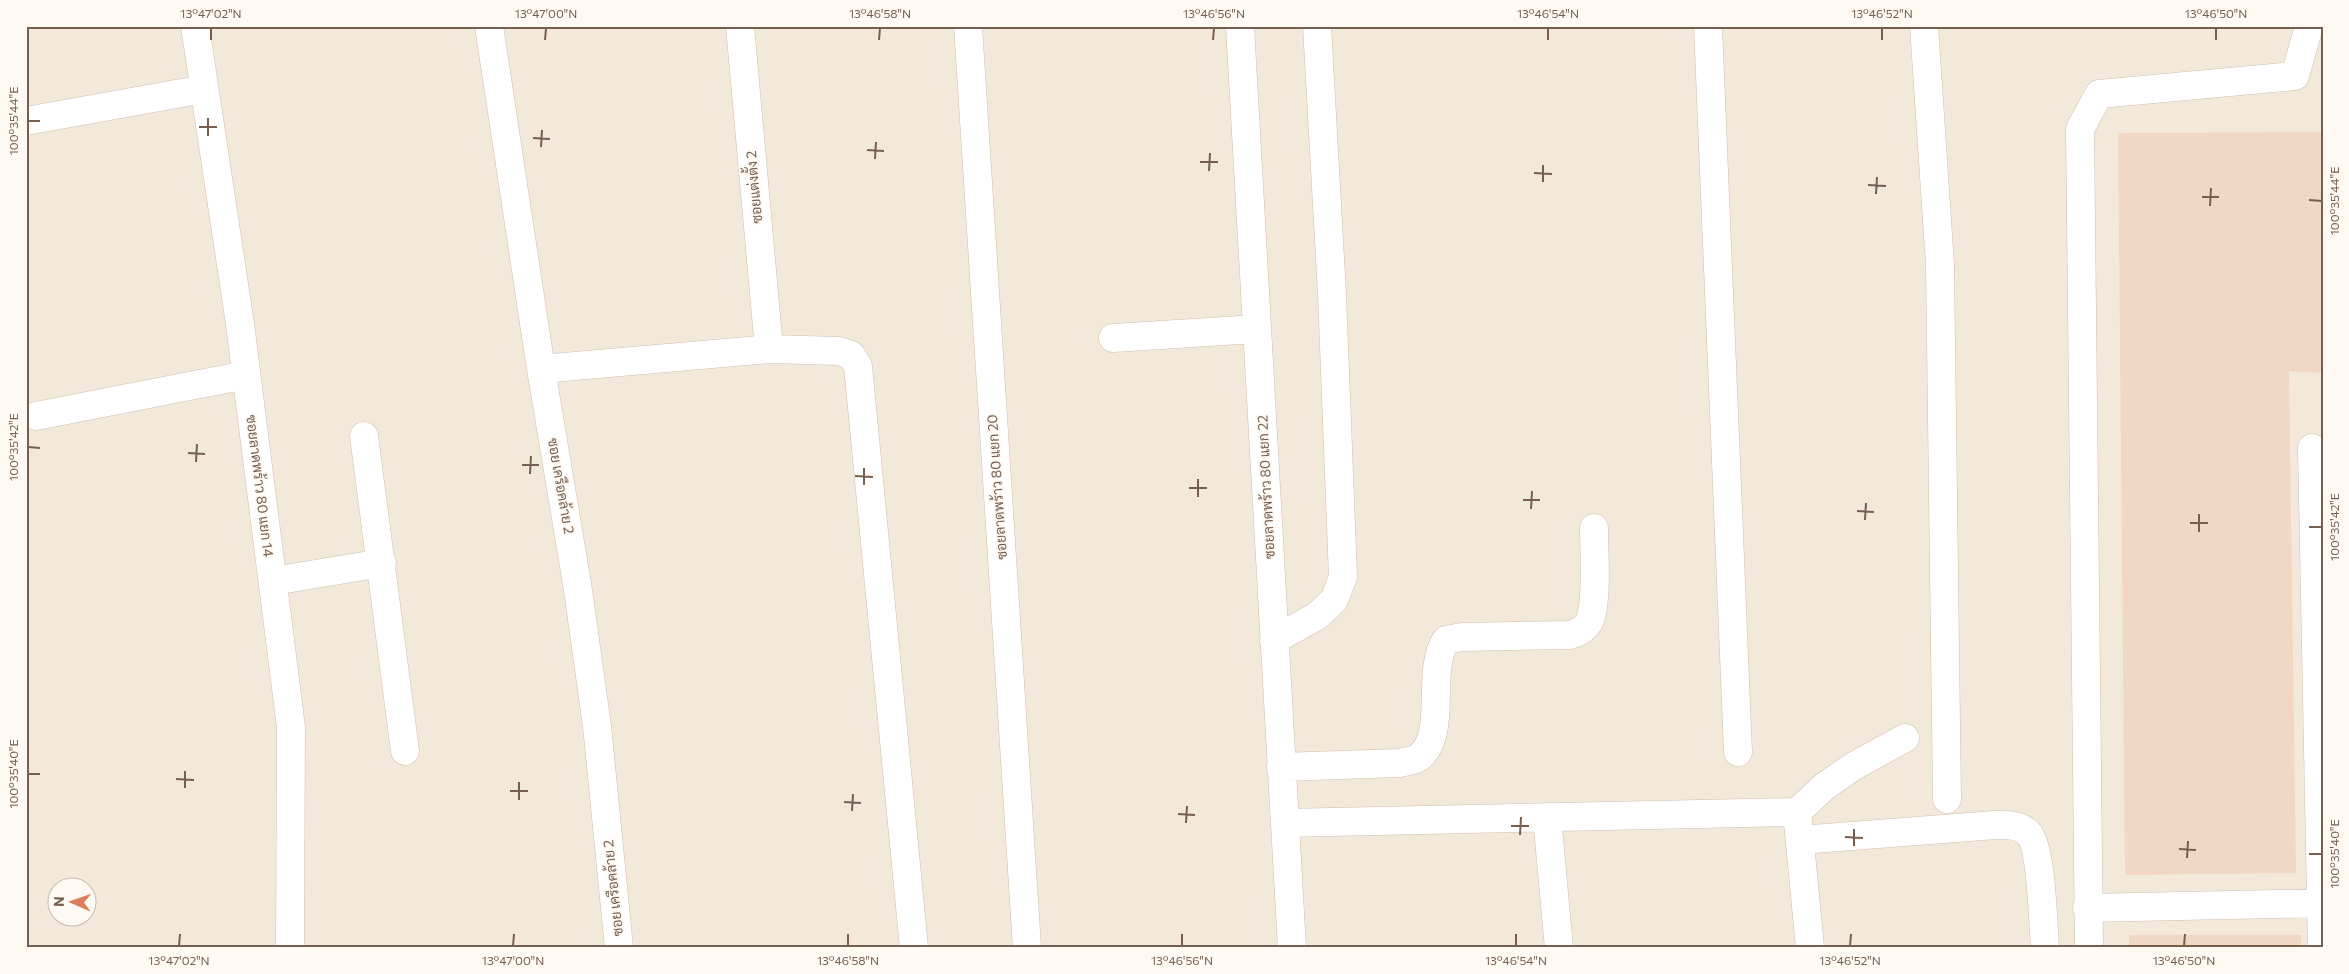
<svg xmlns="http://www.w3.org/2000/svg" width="2349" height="974" font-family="Commissioner,Sarabun,sans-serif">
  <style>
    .residential { fill: #f3e9db; fill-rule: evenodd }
    .building { fill: #f0d8c5 }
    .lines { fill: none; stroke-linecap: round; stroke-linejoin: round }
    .minor-casing { stroke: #cebfb1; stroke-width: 29 }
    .minor { stroke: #fff; stroke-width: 28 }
    .ticks { fill: none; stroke: #765f4f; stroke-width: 2 }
    .labels { text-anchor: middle; stroke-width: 4; stroke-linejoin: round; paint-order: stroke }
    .street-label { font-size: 14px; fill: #765f4f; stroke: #fefaf3 }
    .neatline { fill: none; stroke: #765f4f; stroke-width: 2 }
    .ticks-label { font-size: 12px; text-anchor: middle; fill: #765f4f }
  </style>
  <rect width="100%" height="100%" fill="#fcf6ec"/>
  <path class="residential" d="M26,26H2323V948H26ZM58,886H88V916H58Z"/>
  <path class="building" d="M2323,132V373L2289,371L2296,873L2125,875L2118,133Z
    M2129,935H2301V948H2129Z"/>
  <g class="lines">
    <g class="minor-casing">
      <path id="minor" d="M195,26L240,324L291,727L290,948
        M489,26L541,369L578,590L597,726L619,948
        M740,26L769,349
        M968,26L1027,948
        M1240,26L1292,948
        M1708,26L1738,752
        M1924,26L1940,265L1947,799
        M26,121L204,89
        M1113,338L1256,329
        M541,369L769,349L839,351L851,355L858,366L914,948
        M36,416L246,375
        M364,436L405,751
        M2312,448L2322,948
        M273,581L382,563
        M1274,640L1317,616L1334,600L1343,577L1332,294L1317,26
        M1281,767L1400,763C1405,761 1413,761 1418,758C1449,735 1425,671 1446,640L1462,637L1570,635C1577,633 1585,629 1589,622C1598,603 1594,550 1594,528
        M1797,812L1825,786L1854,766L1905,738
        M1547,817L1559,948
        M1285,823L1797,812L1810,948
        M1800,840L1995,825C2007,825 2019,824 2028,833C2042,846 2043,926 2045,948
        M2087,908L2322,903
        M2089,948L2080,129L2099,94L2295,76L2309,26"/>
    </g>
    <use href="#minor" class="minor"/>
  </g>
  <path class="ticks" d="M211,40V28M545,40L546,28M879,40L880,28M1213,40L1214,28M1548,40V28M1882,40V28M2216,40V28M28,121H40M199,127H217M208,136V118M533,138L550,139M541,147L542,130M867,150L884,151M875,159L876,142M1200,162H1218M1209,171L1210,153M1534,173L1552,174M1543,182V165M1868,185L1886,186M1876,194L1877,177M2202,197H2219M2309,200L2322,201M2210,206L2211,188M28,447L40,448M188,453L205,454M196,462L197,444M522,465H539M530,474L531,456M855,476L873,477M864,485V468M1189,488H1207M1198,497V479M1523,500H1540M1531,509L1532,491M1857,511L1874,512M1865,520L1866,503M2190,523H2208M2309,527H2322M2199,532V514M28,774H40M176,779L194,780M185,788V771M510,791H528M519,800V782M844,802L861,803M852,811L853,794M1178,814L1195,815M1186,823L1187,806M1511,826H1529M1520,835L1521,817M1845,837L1863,838M1854,846V829M2179,849L2196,850M2309,854H2322M2187,858L2188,841M179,946L180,934M513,946L514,934M848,946V934M1182,946V934M1516,946V934M1850,946L1851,934M2184,946L2185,934"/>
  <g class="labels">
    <g class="street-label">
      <text transform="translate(754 187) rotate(-95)" y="5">ซอยแต่งตั้ง 2</text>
      <text transform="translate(260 486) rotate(83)" y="5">ซอยลาดพร้าว 80 แยก 14</text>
      <text transform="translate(561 486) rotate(80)" y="5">ซอย เครือคล้าย 2</text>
      <text transform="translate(997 487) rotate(-94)" y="5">ซอยลาดพร้าว 80 แยก 20</text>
      <text transform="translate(1266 487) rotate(-93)" y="5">ซอยลาดพร้าว 80 แยก 22</text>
      <text transform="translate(613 888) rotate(-96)" y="5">ซอย เครือคล้าย 2</text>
    </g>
  </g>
  <rect width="2349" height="974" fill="none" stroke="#fefaf3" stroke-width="55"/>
  <g transform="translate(72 902) rotate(272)"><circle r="24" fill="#fefaf3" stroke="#c8bcb1"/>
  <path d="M0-4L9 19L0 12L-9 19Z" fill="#dd7e5a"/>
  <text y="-8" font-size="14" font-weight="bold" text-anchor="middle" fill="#765f4f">N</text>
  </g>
  <rect x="28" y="28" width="2294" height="918" class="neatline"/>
  <g class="ticks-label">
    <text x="211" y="18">13°47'02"N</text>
    <text x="546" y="18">13°47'00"N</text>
    <text x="880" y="18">13°46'58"N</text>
    <text x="1214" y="18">13°46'56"N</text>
    <text x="1548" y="18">13°46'54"N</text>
    <text x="1882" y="18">13°46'52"N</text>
    <text x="2216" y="18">13°46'50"N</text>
    <text transform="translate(14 121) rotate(-90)" y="4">100°35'44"E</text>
    <text transform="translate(2335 201) rotate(-90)" y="4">100°35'44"E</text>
    <text transform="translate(14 447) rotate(-90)" y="4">100°35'42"E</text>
    <text transform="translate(2335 527) rotate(-90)" y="4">100°35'42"E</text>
    <text transform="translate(14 774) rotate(-90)" y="4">100°35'40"E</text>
    <text transform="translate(2335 854) rotate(-90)" y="4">100°35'40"E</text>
    <text x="179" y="965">13°47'02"N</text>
    <text x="513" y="965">13°47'00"N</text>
    <text x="848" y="965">13°46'58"N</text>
    <text x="1182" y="965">13°46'56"N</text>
    <text x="1516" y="965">13°46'54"N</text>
    <text x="1850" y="965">13°46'52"N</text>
    <text x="2184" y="965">13°46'50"N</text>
  </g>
</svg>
